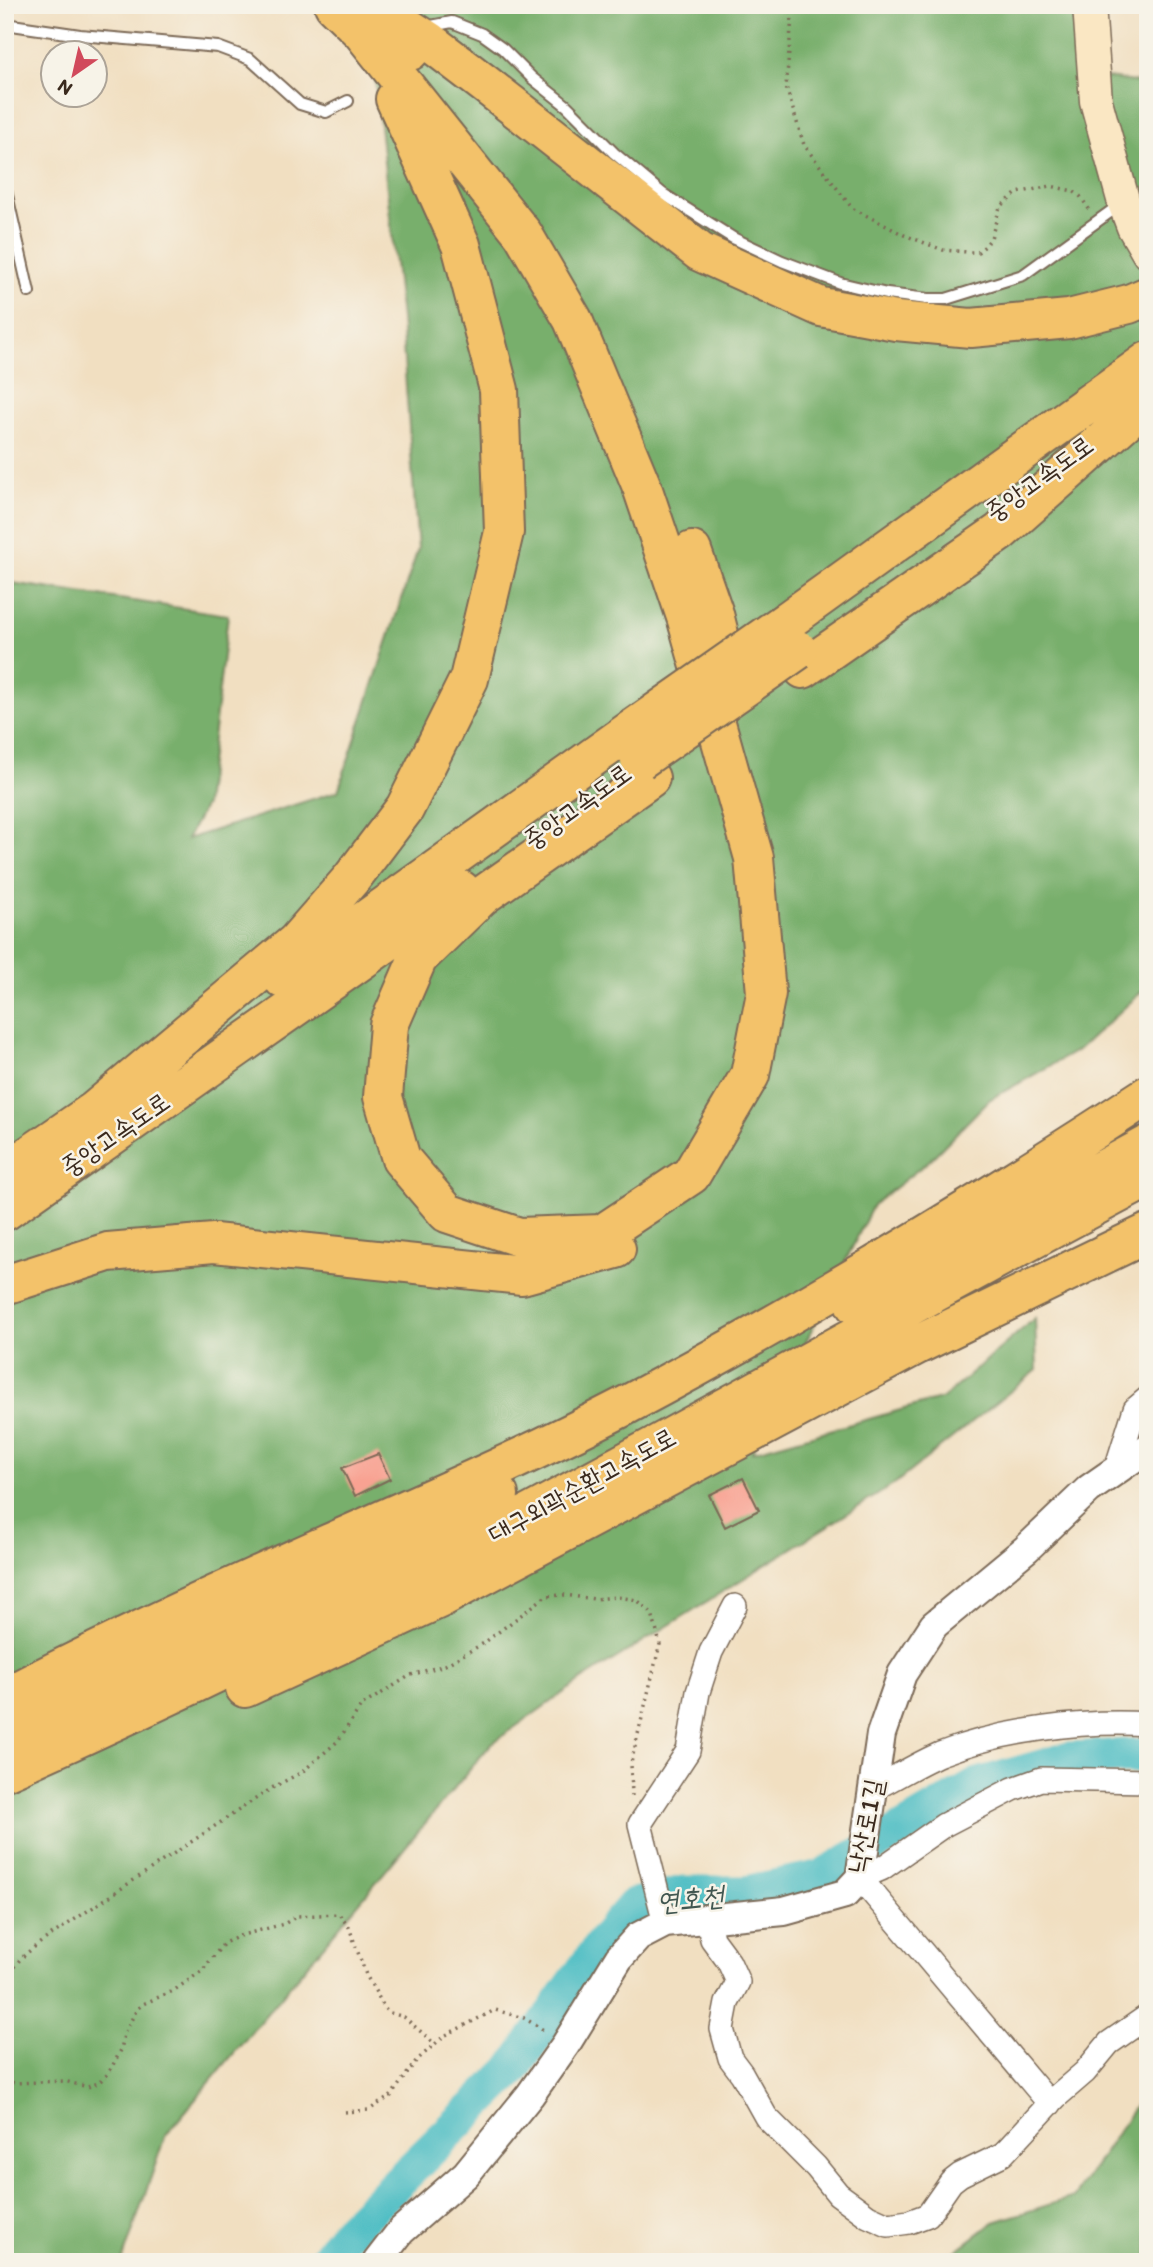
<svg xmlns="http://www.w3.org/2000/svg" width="1153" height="2267" font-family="Itim,'Poor Story',sans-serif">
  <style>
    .forest { fill: #78af6c; stroke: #5a6c45; stroke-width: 2 }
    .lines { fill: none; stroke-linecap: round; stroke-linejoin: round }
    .river { stroke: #4fbec4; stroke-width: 35 }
    .building { fill: #f8a292 }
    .service-casing { stroke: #7b6957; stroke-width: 14 }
    .minor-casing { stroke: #7b6957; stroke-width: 26 }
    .tertiary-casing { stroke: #7b6957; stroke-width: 32 }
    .secondary-casing { stroke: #7b6957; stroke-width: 35 }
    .motorway-casing { stroke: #7b6957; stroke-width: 42 }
    .path { stroke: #7b6957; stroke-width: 3.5; stroke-dasharray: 2 5; stroke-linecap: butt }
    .service { stroke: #fff; stroke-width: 10 }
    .minor { stroke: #fff; stroke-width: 23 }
    .tertiary { stroke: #fff; stroke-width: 28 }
    .secondary { stroke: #fae7c3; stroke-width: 32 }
    .motorway { stroke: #f3c26a; stroke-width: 38 }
    .motorway-bridge-casing { stroke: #7b6957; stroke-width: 42; stroke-linecap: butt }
    .motorway-bridge { stroke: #f3c26a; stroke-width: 38 }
    .labels { text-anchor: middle; stroke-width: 5; stroke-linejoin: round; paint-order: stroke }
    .street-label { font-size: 26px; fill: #3b2a1e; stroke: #f7f3e8 }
    .water-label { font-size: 28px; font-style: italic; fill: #415650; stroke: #f7f3e8 }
  </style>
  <rect width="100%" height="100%" fill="#f7f3e8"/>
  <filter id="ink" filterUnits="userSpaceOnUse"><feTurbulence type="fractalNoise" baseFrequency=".0143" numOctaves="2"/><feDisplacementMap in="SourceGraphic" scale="14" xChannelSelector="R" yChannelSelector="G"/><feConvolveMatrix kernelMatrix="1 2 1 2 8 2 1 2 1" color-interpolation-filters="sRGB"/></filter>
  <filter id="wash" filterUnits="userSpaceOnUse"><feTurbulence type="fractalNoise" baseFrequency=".00686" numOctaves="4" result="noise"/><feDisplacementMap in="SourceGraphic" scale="28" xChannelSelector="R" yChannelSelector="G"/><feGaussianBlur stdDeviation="1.57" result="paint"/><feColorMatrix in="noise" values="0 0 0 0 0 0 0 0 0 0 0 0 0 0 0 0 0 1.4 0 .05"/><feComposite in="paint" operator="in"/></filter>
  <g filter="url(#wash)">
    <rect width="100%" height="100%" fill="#f1dfc1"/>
    <path class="forest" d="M367,5H1089L1101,77L1148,84V986L1078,1050L989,1100L930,1160L873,1205L752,1452L943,1398L1035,1318L1037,1370L893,1485L583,1679L491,1744L165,2136L122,2262H5V582L228,615L205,805L187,839L338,791L418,549L401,318Z
      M1148,2087V2262H941L994,2222L1074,2197Z"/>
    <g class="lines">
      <path class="river" d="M324,2262L343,2236L513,2069L605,1939L634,1905L683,1893H745L821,1877L978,1785L1069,1759L1148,1755"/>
    </g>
    <g id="blocks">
      <path class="building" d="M378,1454L390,1479L355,1496L342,1468Z
        M743,1478L759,1510L725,1527L709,1495Z"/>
    </g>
  </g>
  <g filter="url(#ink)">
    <use href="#blocks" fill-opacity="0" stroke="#7b6957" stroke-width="2"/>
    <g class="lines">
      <g class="service-casing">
        <path id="service" d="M5,24L80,35L218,47L250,59L300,104L326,112L348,101
          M431,26L452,22L482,34L503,49L532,78L567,106L614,153L663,194L733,238L782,261L840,283L887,294L928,299H946L1023,275L1121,204
          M5,186L29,292"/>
      </g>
      <g class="minor-casing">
        <path id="minor" d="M1116,1469L1135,1409L1148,1398
          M873,1789C895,1778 917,1764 940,1754C1001,1730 1083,1720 1148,1724
          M708,1920L712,1939L729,1962L738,1982L727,2003L722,2029L730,2058L742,2074L766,2117L816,2167L838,2194L868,2216L888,2225L909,2222L928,2215L951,2182L960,2175L1003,2154L1056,2097L1085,2072L1109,2043L1148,2016
          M665,1923L640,1824L688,1751L698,1692L711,1652L735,1606
          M1050,2104L860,1878L881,1869L944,1825L1013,1789L1041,1779L1148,1781"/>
      </g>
      <g class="tertiary-casing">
        <path id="tertiary" d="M377,2262L401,2231L466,2174L530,2095L566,2044L619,1958L638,1937L665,1923L784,1911L845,1894L860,1878L881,1734L902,1674L934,1625L1026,1549L1089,1489L1148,1448"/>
      </g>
      <g class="secondary-casing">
        <path id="secondary" d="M1089,5L1096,101L1124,203L1133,227L1148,253"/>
      </g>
      <g class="motorway-casing">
        <path id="motorway" d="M334,5L361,31L523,234L573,320L642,487L687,620L754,858L766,993L750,1075L691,1175L602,1234L519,1237L447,1213L401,1159L383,1097L389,1025L418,958L482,896L650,778
          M374,5L410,51
          M393,18L430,42L485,84L700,252L821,307L896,321L971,328L1069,319L1129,304L1148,296
          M692,551L714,614L729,674
          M787,621L1148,361
          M803,669L1000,532L1148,401
          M283,979L631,730
          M94,1111L296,942L352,878L405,808L469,679L504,532L499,390L461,245L395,99
          M5,1172L113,1098
          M5,1211L461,890
          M5,1285L108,1252L214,1243L522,1275L616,1249
          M855,1305L1148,1145
          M245,1688L439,1599L917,1345L1148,1233
          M5,1697C99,1648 196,1603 292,1560C403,1510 515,1463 623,1407C803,1312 978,1206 1148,1095
          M5,1730L318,1588L499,1495
          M5,1771C167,1699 326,1622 482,1539C705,1421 924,1296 1148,1178"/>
      </g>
      <path class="path" d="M793,5L786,87L804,145L852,208L904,235L943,250L967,252H978L985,246L991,238L1000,207L1017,193L1051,186L1073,191L1080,196L1089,209
        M5,1986C11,1964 26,1953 44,1940L272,1788L302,1772L338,1741L361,1706L411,1675L445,1665L484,1643L546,1596L565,1595L594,1599L618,1597L637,1600L652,1613L660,1644L631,1763L632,1799
        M5,2081L15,2083L64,2081L88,2087L98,2083L108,2074L121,2050L124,2034L137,2009L143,2004L173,1991L202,1971L224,1943L242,1935L284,1924L297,1916L339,1914L349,1927L366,1975L387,2012L404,2017L435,2044
        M345,2112L369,2110L391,2096L416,2061L444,2036L495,2010L524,2018L547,2032"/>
      <use href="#service" class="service"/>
      <use href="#minor" class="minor"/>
      <use href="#tertiary" class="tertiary"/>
      <use href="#secondary" class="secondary"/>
      <use href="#motorway" class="motorway"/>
      <g class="motorway-bridge-casing">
        <path id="motorway-bridge" d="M631,730L787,621
          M640,760L798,650"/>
      </g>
      <use href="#motorway-bridge" class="motorway-bridge"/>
    </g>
  </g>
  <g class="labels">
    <g class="street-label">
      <text transform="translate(1039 478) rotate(-36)" y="9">중앙고속도로</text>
      <text transform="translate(577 806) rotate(-36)" y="9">중앙고속도로</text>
      <text transform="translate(115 1134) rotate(-35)" y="9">중앙고속도로</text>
      <text transform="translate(582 1485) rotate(-29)" y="9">대구외곽순환고속도로</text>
      <text transform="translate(865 1826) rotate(-79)" y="9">낙산로1길</text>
    </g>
    <g class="water-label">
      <text transform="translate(690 1898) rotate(-6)" y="10">연호천</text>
    </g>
  </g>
  <rect width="1153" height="2267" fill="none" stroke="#f7f3e8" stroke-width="28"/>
  <g transform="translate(74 74) rotate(214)"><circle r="33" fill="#f7f3e8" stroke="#aca397" stroke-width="2"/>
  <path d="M0-5L12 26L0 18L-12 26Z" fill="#d1495b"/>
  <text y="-10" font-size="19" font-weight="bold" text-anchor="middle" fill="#3b2a1e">N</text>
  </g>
</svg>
